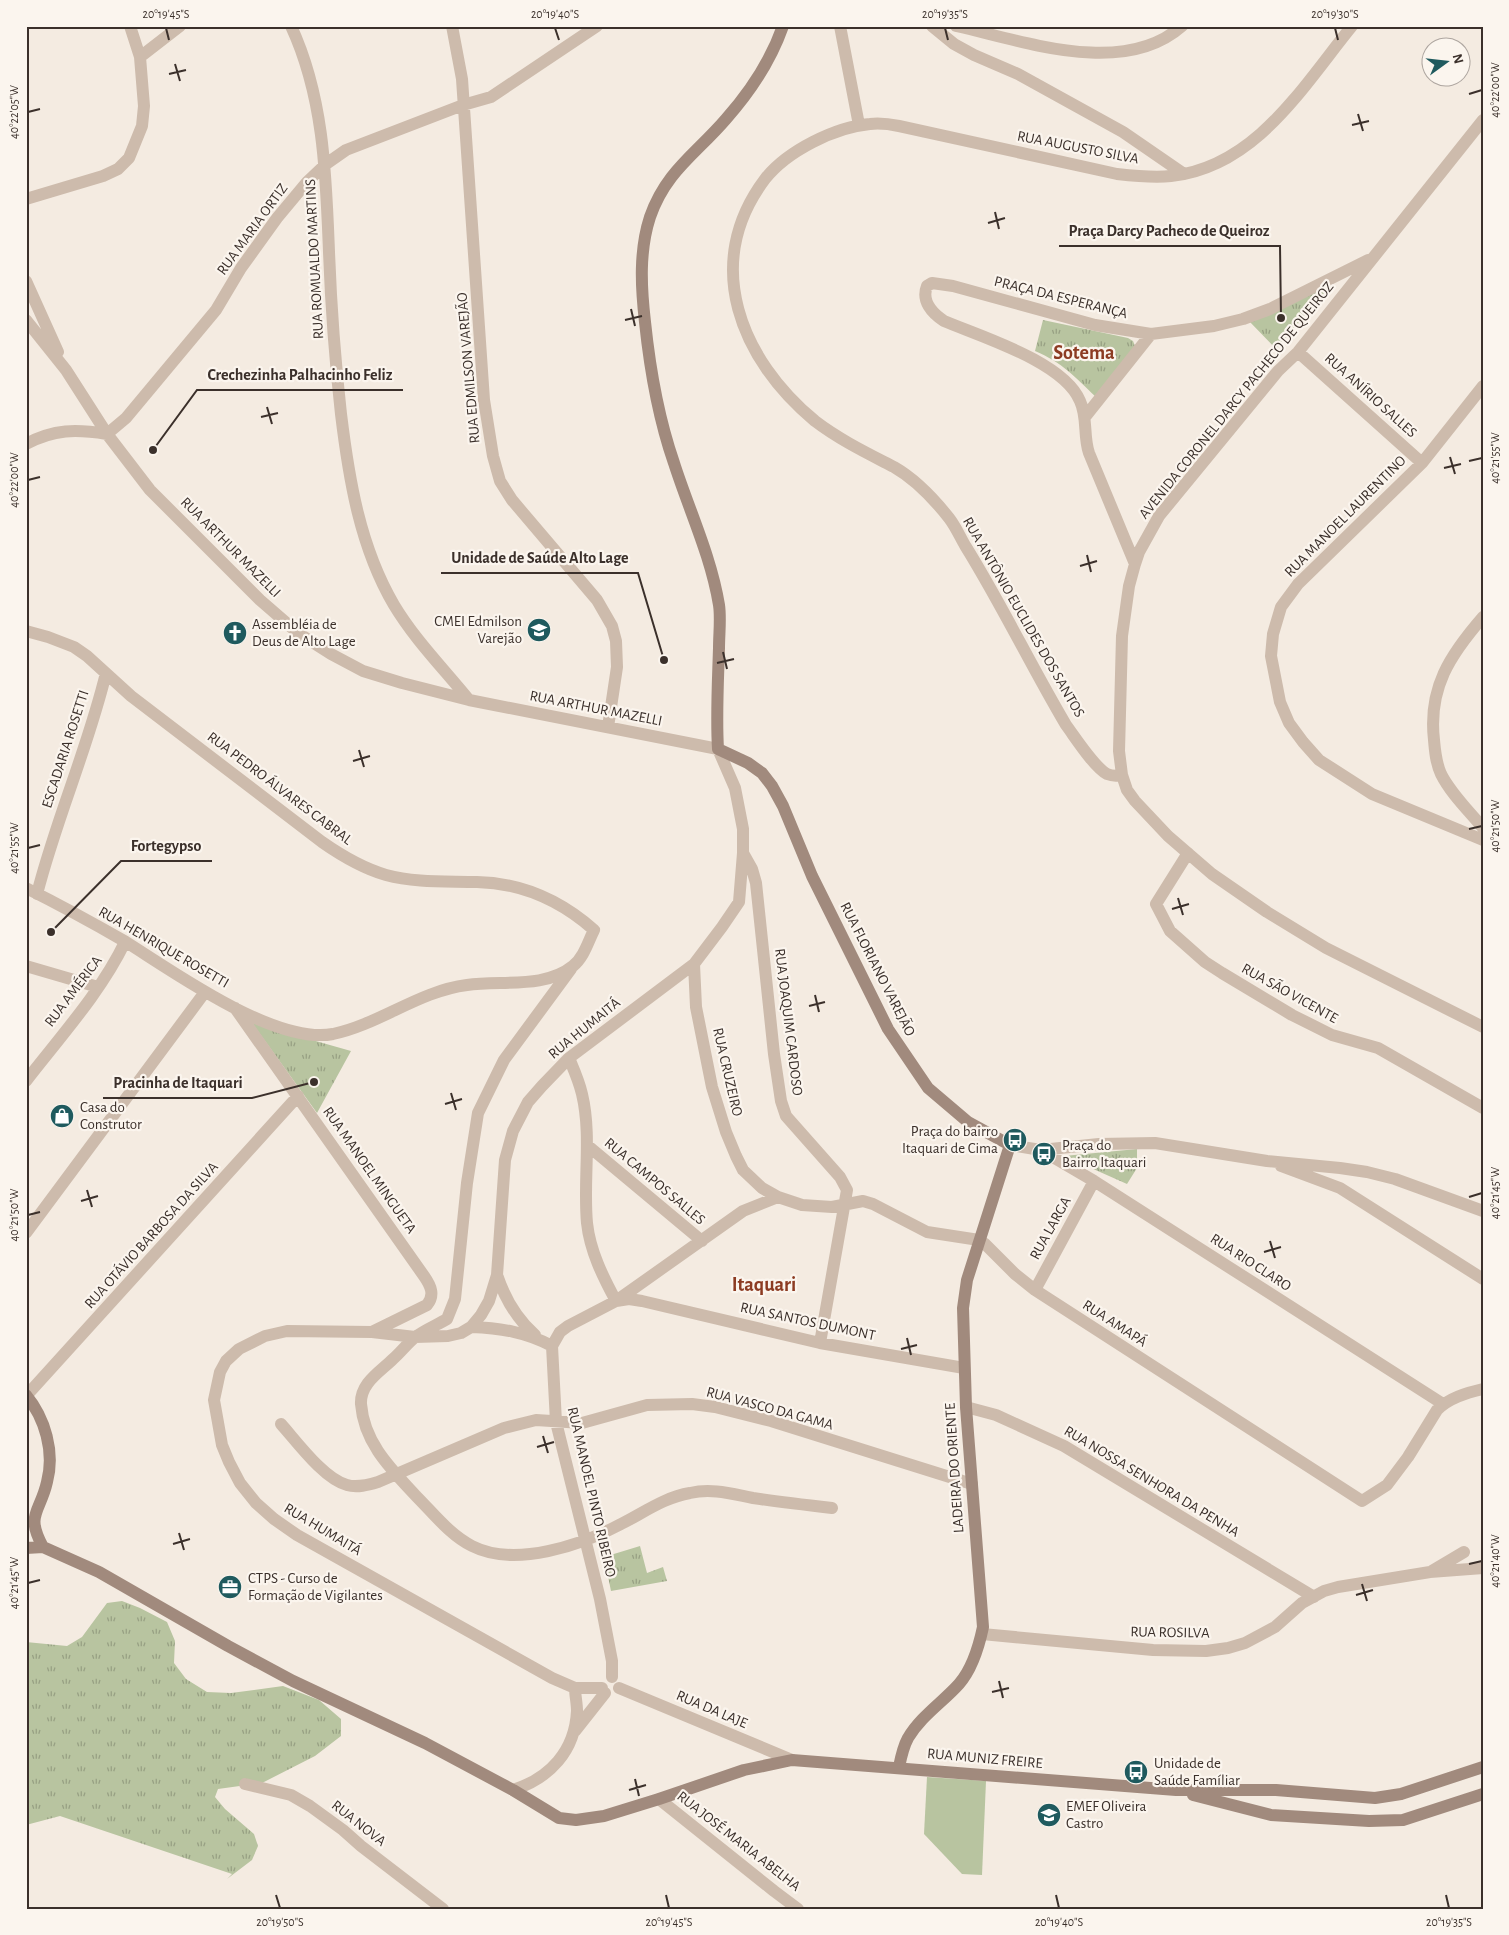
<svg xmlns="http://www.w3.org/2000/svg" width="1509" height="1935" font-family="'Alegreya Sans',sans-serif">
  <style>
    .grass { fill: url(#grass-tufts) }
    .garden { fill: #b8c4a0 }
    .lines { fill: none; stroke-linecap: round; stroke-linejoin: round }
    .street { stroke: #cdbbac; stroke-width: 12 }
    .secondary { stroke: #a18a7d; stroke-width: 12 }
    .ticks { fill: none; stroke: #3b302b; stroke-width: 2 }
    .labels { text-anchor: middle; stroke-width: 4.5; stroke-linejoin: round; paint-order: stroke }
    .street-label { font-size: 15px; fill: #3b302b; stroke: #fbf5ee }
    .poi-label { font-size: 15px; fill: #3b302b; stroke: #fbf5ee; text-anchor: start }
    .district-label { font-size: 20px; font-weight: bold; fill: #8c3b22; stroke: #fbf5ee }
    .leader { fill: none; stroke: #3b302b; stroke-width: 2 }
    .callout-dot { fill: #3b302b; stroke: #fbf5ee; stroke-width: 2 }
    .callout-label { font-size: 16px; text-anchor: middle; font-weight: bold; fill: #3b302b; stroke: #fbf5ee; stroke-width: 4.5; stroke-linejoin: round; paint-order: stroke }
    .neatline { fill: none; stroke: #3b302b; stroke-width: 2 }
    .ticks-label { font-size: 12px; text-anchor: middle; fill: #3b302b }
  </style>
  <defs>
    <pattern id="grass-tufts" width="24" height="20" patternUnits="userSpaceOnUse" patternTransform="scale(1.25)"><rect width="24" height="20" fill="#b8c4a0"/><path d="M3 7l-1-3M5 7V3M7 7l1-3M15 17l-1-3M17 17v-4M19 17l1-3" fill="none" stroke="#97a083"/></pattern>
  </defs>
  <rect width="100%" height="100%" fill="#f4ebe1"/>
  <path class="grass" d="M1331,285L1276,349L1249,321Z
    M1043,320L1128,338L1133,341L1135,346L1096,397C1074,376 1063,363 1035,351Z
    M252,1023L351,1051L317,1113Z
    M1137,1149V1168L1127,1184L1064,1156Z
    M640,1546L647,1573L663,1567L667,1581L611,1591L604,1557Z
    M122,1601L140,1608L167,1622L175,1641L174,1663L186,1679L207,1692L231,1693L283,1686L319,1700L341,1719V1736L315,1756L262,1783L218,1789L215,1797L225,1809L254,1834L258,1846L252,1860L227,1879L232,1874L60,1816L26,1825V1642L67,1646L82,1637L107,1603Z"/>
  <path class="garden" d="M927,1777L986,1781L982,1875L962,1874L924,1834Z"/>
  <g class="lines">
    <path class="street" d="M291,26C324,97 326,175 329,252C331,306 335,360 341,414C349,480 360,547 394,605C415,640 444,669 469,700
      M452,26L462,79L484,400L493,456L500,481L512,500L597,600L612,626L616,641L617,667L608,727
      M840,26L859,125
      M932,26L954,44L974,55L1018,74L1123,132L1184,174
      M956,26C1024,41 1123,78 1182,26
      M140,57L180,26
      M1483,120L1298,352L1278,371L1159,516L1139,552L1135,564L1129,586L1122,636L1119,751L1122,775L1127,790L1135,801L1168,836L1212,874L1267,912L1326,948L1483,1027
      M26,199L103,176L118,169L129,158L142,126L144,106L140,57L130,26
      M26,281L58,352
      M26,320L66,370L107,434L150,490L260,600L298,633L331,654L363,671L402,683L469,700L718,749L735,788L743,829V853L739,902L722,927L694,964L569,1058L542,1086L528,1102L513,1131L505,1160L497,1275L489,1301L481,1315L471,1327L461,1333L448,1336L415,1337L372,1332L287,1331L265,1336L239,1349L226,1361L220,1372L214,1400L222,1445L229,1462L240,1483L256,1503L274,1519L297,1535L552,1678L575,1688H602
      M1298,352L1422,463
      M1483,386L1422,463L1298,584L1281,607L1273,634L1271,656L1280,702L1289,723L1303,742L1319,760L1372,794L1483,840
      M1085,417L1151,334
      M107,434L126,418L216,310L241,268L277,218L307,182L326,164L346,150L463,105L491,97L597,26
      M26,444C54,429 76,429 107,434
      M1135,564L1089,453C1083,436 1088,418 1080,401C1064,362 982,337 944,321C932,313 921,301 927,286L932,283L953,286L1095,325L1151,334L1214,326L1243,319L1270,309L1368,260
      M1483,617C1450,655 1428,688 1434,740C1435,752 1436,763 1441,774C1451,794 1469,811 1483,828
      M26,631L48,637L74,647L87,656L131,696L322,842C342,856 362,868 386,875C415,883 447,881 477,882C522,883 560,900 594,930C588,942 584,957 573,966C545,989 501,980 467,985C419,991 380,1024 333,1034C275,1045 174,972 126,942C93,923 60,905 26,888
      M1122,775C1117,776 1112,776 1107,774C1094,767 1075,737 1066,725C1031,666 1002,605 966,547C960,537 956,527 949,518C934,499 915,479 894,467C867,453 840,440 815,421C741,360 701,264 765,179C787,151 835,127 870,124C879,123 889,124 899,126L1117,174C1135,176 1153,178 1171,176C1256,167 1303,86 1352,26
      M743,853L752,869L756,883L774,1054L781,1101L786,1116L840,1177L847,1190L820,1343
      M1188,853L1156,904L1170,931L1205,962L1222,973L1292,1015L1332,1035L1378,1048L1483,1108
      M37,894C56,819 88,748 106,673
      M694,964L696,1007L712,1087L726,1132L736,1156L743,1170L762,1188L778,1197L802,1205L832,1207L863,1201L873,1204L927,1232L979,1240L985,1244L1015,1274L1035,1290L1362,1501L1387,1485L1408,1457L1437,1410C1449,1398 1466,1393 1483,1389
      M26,966L98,987
      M571,969L504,1060L478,1113L467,1183L455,1299L447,1319C437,1325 424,1330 414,1338C407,1344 400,1353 393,1359C380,1372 360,1383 361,1404C364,1443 391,1469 416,1496C434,1514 450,1535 472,1546C515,1568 582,1545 621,1524C643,1513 665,1497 690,1493C712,1488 732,1494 753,1498C780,1502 806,1505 832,1508
      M235,1008L424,1276C431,1286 435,1295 427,1305L372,1332
      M569,1058C574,1070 579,1081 582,1094C592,1136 583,1180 587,1223C590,1251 603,1277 616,1301L629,1299L642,1301L820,1343L964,1368
      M26,1081C60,1037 101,992 125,942
      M587,1145L702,1241
      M1010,1145L1041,1150L1099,1144L1155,1143L1267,1161L1340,1168L1367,1172L1395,1179L1483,1211
      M1041,1150L1094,1181L1443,1404
      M1281,1166L1340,1188L1483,1279
      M26,1233L205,992
      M497,1275C505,1299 516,1318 535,1335
      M1035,1290L1094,1181
      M471,1327C500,1328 526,1332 552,1346
      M27,1395L298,1096
      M966,1407L996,1415L1064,1446L1314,1597
      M281,1424C297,1442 324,1479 347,1485C357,1488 368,1485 378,1482L504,1428L536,1420L582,1423L647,1405L692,1404L715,1407L771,1421L972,1484
      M1432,1571L1464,1552
      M982,1634L1153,1650L1206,1651L1228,1648L1245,1643L1275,1627L1302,1603L1324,1591L1338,1587L1430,1572L1483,1568
      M612,1677V1661L600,1599L556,1422L552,1346L560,1332L568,1326L616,1301L743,1211L778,1197
      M619,1688L792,1760
      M575,1731L605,1693
      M245,1784L291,1795L310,1806L343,1830L361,1846L443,1909
      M513,1790C550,1778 575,1751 577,1711C577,1703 575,1695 575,1688
      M659,1799L774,1891L798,1909"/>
    <path class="secondary" d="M783,26C771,60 750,92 726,119C696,154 666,171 650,217C639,251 641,287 645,322C650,370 658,417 674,463C689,510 711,556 719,605C721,618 719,634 719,648C718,682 716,716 718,749L748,763L762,773L772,786L783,806L812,876L888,1029L928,1088L968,1122L1010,1145L967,1280L963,1308L966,1407L983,1627C979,1646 973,1668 959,1684C943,1702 921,1716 908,1738C903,1747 901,1757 899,1767
      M26,1395C45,1418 55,1452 47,1482C40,1513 25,1514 43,1547
      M26,1548L43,1547L99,1572L228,1646L293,1681L425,1743L513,1790L559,1818L576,1820L604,1816L659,1799L744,1770L792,1760L1176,1790H1276L1375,1798L1401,1794L1483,1767
      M1193,1795L1271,1815L1369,1821L1403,1820L1483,1794"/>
  </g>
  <path class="ticks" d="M166,28L169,40M555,28L559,40M945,28L948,40M1335,28L1338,40M175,64L180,81M169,74L186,70M1469,94L1482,90M28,112L40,109M1358,114L1363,131M1352,125L1369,121M995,212L999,229M988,223L1005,218M631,309L635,326M625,320L642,316M267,407L272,424M261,417L278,413M1450,457L1455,474M1469,461L1482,458M1444,468L1461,464M28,480L40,477M1087,555L1091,572M1080,566L1097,561M723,652L727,669M717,663L734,659M359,750L364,767M353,761L370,756M1469,829L1482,826M28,848L40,845M1178,898L1183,915M1172,909L1189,904M815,995L819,1012M809,1006L825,1002M451,1093L456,1110M445,1104L462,1099M87,1190L92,1207M1469,1197L1482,1193M81,1201L98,1196M28,1215L40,1212M1270,1241L1275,1258M1264,1252L1281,1247M907,1338L911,1355M901,1349L917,1345M543,1436L548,1453M537,1447L554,1442M179,1533L184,1550M173,1544L190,1539M1469,1564L1482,1561M28,1583L40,1580M1362,1584L1367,1601M1356,1595L1373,1590M999,1681L1003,1698M992,1692L1009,1688M635,1779L639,1796M629,1790L646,1785M276,1895L280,1908M666,1895L669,1908M1056,1895L1059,1908M1446,1895L1449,1908"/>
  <defs>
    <g id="school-disc" transform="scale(1.25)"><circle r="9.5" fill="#1f5a5e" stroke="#fbf5ee"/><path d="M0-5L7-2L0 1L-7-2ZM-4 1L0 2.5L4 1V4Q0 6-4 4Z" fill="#fff"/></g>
    <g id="church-disc" transform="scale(1.25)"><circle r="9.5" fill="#1f5a5e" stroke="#fbf5ee"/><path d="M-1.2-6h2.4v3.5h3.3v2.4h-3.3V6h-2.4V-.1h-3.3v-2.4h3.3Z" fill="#fff"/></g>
    <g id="shop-disc" transform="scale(1.25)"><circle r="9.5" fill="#1f5a5e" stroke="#fbf5ee"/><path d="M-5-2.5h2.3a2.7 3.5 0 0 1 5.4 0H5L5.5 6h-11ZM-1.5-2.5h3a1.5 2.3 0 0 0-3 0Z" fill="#fff"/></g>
    <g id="bus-disc" transform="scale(1.25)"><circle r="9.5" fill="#1f5a5e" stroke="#fbf5ee"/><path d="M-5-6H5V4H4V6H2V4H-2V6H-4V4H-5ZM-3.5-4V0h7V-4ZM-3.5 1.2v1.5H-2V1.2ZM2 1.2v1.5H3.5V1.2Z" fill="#fff"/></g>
    <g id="office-disc" transform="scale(1.25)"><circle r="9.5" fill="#1f5a5e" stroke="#fbf5ee"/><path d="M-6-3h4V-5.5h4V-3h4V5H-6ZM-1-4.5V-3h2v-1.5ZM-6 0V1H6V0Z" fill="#fff"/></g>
  </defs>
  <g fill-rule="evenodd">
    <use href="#school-disc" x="539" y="630"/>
    <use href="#church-disc" x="235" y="633"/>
    <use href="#shop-disc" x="62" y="1116"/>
    <use href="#bus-disc" x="1015" y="1140"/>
    <use href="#bus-disc" x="1044" y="1154"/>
    <use href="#office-disc" x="230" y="1587"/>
    <use href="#bus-disc" x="1136" y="1772"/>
    <use href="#school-disc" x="1049" y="1815"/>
  </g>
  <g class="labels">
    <g class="street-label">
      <text transform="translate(1078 147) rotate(11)" y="5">RUA AUGUSTO SILVA</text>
      <text transform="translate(252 229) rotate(-54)" y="5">RUA MARIA ORTIZ</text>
      <text transform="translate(314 259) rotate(-93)" y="5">RUA ROMUALDO MARTINS</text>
      <text transform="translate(1061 297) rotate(14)" y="5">PRAÇA DA ESPERANÇA</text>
      <text transform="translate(468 368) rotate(-95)" y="5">RUA EDMILSON VAREJÃO</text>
      <text transform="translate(1371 395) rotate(42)" y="5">RUA ANÍRIO SALLES</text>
      <text transform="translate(1236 400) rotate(-51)" y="5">AVENIDA CORONEL DARCY PACHECO DE QUEIROZ</text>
      <text transform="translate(1345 516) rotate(-45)" y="5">RUA MANOEL LAURENTINO</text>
      <text transform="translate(231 547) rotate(45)" y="5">RUA ARTHUR MAZELLI</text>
      <text transform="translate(1024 617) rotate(60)" y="5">RUA ANTÔNIO EUCLIDES DOS SANTOS</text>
      <text transform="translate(596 708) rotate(11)" y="5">RUA ARTHUR MAZELLI</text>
      <text transform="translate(65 749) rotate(-72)" y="5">ESCADARIA ROSETTI</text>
      <text transform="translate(280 788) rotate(37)" y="5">RUA PEDRO ÁLVARES CABRAL</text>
      <text transform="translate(164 947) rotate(30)" y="5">RUA HENRIQUE ROSETTI</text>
      <text transform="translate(878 969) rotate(63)" y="5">RUA FLORIANO VAREJÃO</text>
      <text transform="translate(73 991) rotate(-53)" y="5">RUA AMÉRICA</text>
      <text transform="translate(1290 993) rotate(29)" y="5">RUA SÃO VICENTE</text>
      <text transform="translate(789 1022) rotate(83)" y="5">RUA JOAQUIM CARDOSO</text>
      <text transform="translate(584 1028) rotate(-39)" y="5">RUA HUMAITÁ</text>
      <text transform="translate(728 1072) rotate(77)" y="5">RUA CRUZEIRO</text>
      <text transform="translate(370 1170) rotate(55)" y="5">RUA MANOEL MINGUETA</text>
      <text transform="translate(655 1181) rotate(40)" y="5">RUA CAMPOS SALLES</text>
      <text transform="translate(1050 1228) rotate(-61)" y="5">RUA LARGA</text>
      <text transform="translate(151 1235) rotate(-48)" y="5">RUA OTÁVIO BARBOSA DA SILVA</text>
      <text transform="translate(1251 1262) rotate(33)" y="5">RUA RIO CLARO</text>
      <text transform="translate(808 1321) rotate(12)" y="5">RUA SANTOS DUMONT</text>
      <text transform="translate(1115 1323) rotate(33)" y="5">RUA AMAPÁ</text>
      <text transform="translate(770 1408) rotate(15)" y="5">RUA VASCO DA GAMA</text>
      <text transform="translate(954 1468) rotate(-94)" y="5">LADEIRA DO ORIENTE</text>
      <text transform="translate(1152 1481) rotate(31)" y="5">RUA NOSSA SENHORA DA PENHA</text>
      <text transform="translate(592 1492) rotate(77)" y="5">RUA MANOEL PINTO RIBEIRO</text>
      <text transform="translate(323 1529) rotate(31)" y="5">RUA HUMAITÁ</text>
      <text transform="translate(1170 1632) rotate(1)" y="5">RUA ROSILVA</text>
      <text transform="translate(712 1709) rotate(23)" y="5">RUA DA LAJE</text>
      <text transform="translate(985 1758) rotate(5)" y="5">RUA MUNIZ FREIRE</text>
      <text transform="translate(359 1823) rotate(38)" y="5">RUA NOVA</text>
      <text transform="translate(739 1841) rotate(38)" y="5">RUA JOSÉ MARIA ABELHA</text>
    </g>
    <g class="poi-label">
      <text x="522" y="626" text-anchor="end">CMEI Edmilson<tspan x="522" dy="17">Varejão</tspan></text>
      <text x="252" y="629">Assembléia de<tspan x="252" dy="17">Deus de Alto Lage</tspan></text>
      <text x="80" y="1112">Casa do<tspan x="80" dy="17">Construtor</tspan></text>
      <text x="998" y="1136" text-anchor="end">Praça do bairro<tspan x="998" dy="17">Itaquari de Cima</tspan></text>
      <text x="1062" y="1150">Praça do<tspan x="1062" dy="17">Bairro Itaquari</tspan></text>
      <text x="248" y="1583">CTPS - Curso de<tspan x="248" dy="17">Formação de Vigilantes</tspan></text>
      <text x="1154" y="1768">Unidade de<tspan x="1154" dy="17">Saúde Famíliar</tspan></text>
      <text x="1066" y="1811">EMEF Oliveira<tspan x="1066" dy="17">Castro</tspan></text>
    </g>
    <g class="district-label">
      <text x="1084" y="359">Sotema</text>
      <text x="764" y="1291">Itaquari</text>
    </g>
  </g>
  <path class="leader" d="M1281 318L1280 246H1059M153 450L197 390H403M664 660L638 573H441M51 932L121 861H212M314 1082L252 1098H103"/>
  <g class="callout-dot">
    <circle cx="1281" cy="318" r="5"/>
    <circle cx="153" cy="450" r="5"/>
    <circle cx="664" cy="660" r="5"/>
    <circle cx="51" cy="932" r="5"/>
    <circle cx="314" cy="1082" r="5"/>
  </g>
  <g class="callout-label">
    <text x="1169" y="236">Praça Darcy Pacheco de Queiroz</text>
    <text x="300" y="380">Crechezinha Palhacinho Feliz</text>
    <text x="540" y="563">Unidade de Saúde Alto Lage</text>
    <text x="166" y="851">Fortegypso</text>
    <text x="178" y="1088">Pracinha de Itaquari</text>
  </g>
  <rect width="1509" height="1935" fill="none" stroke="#fbf5ee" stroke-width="55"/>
  <g transform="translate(1446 62) rotate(75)"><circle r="24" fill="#fbf5ee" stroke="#aea6a0"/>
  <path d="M0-4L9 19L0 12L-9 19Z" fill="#1f5a5e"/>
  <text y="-8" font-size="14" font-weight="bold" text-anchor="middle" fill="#3b302b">N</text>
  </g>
  <rect x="28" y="28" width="1454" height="1880" class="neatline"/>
  <g class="ticks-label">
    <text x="166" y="18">20°19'45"S</text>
    <text x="555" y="18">20°19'40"S</text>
    <text x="945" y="18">20°19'35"S</text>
    <text x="1335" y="18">20°19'30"S</text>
    <text transform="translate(1495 90) rotate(-90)" y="4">40°22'00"W</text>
    <text transform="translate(14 112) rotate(-90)" y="4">40°22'05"W</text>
    <text transform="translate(1495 458) rotate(-90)" y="4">40°21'55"W</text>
    <text transform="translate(14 480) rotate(-90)" y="4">40°22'00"W</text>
    <text transform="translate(1495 826) rotate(-90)" y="4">40°21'50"W</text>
    <text transform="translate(14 848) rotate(-90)" y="4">40°21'55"W</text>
    <text transform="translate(1495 1193) rotate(-90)" y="4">40°21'45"W</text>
    <text transform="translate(14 1215) rotate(-90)" y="4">40°21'50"W</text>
    <text transform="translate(1495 1561) rotate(-90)" y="4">40°21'40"W</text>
    <text transform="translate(14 1583) rotate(-90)" y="4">40°21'45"W</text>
    <text x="280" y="1926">20°19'50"S</text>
    <text x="669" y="1926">20°19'45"S</text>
    <text x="1059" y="1926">20°19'40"S</text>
    <text x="1449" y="1926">20°19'35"S</text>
  </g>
</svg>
